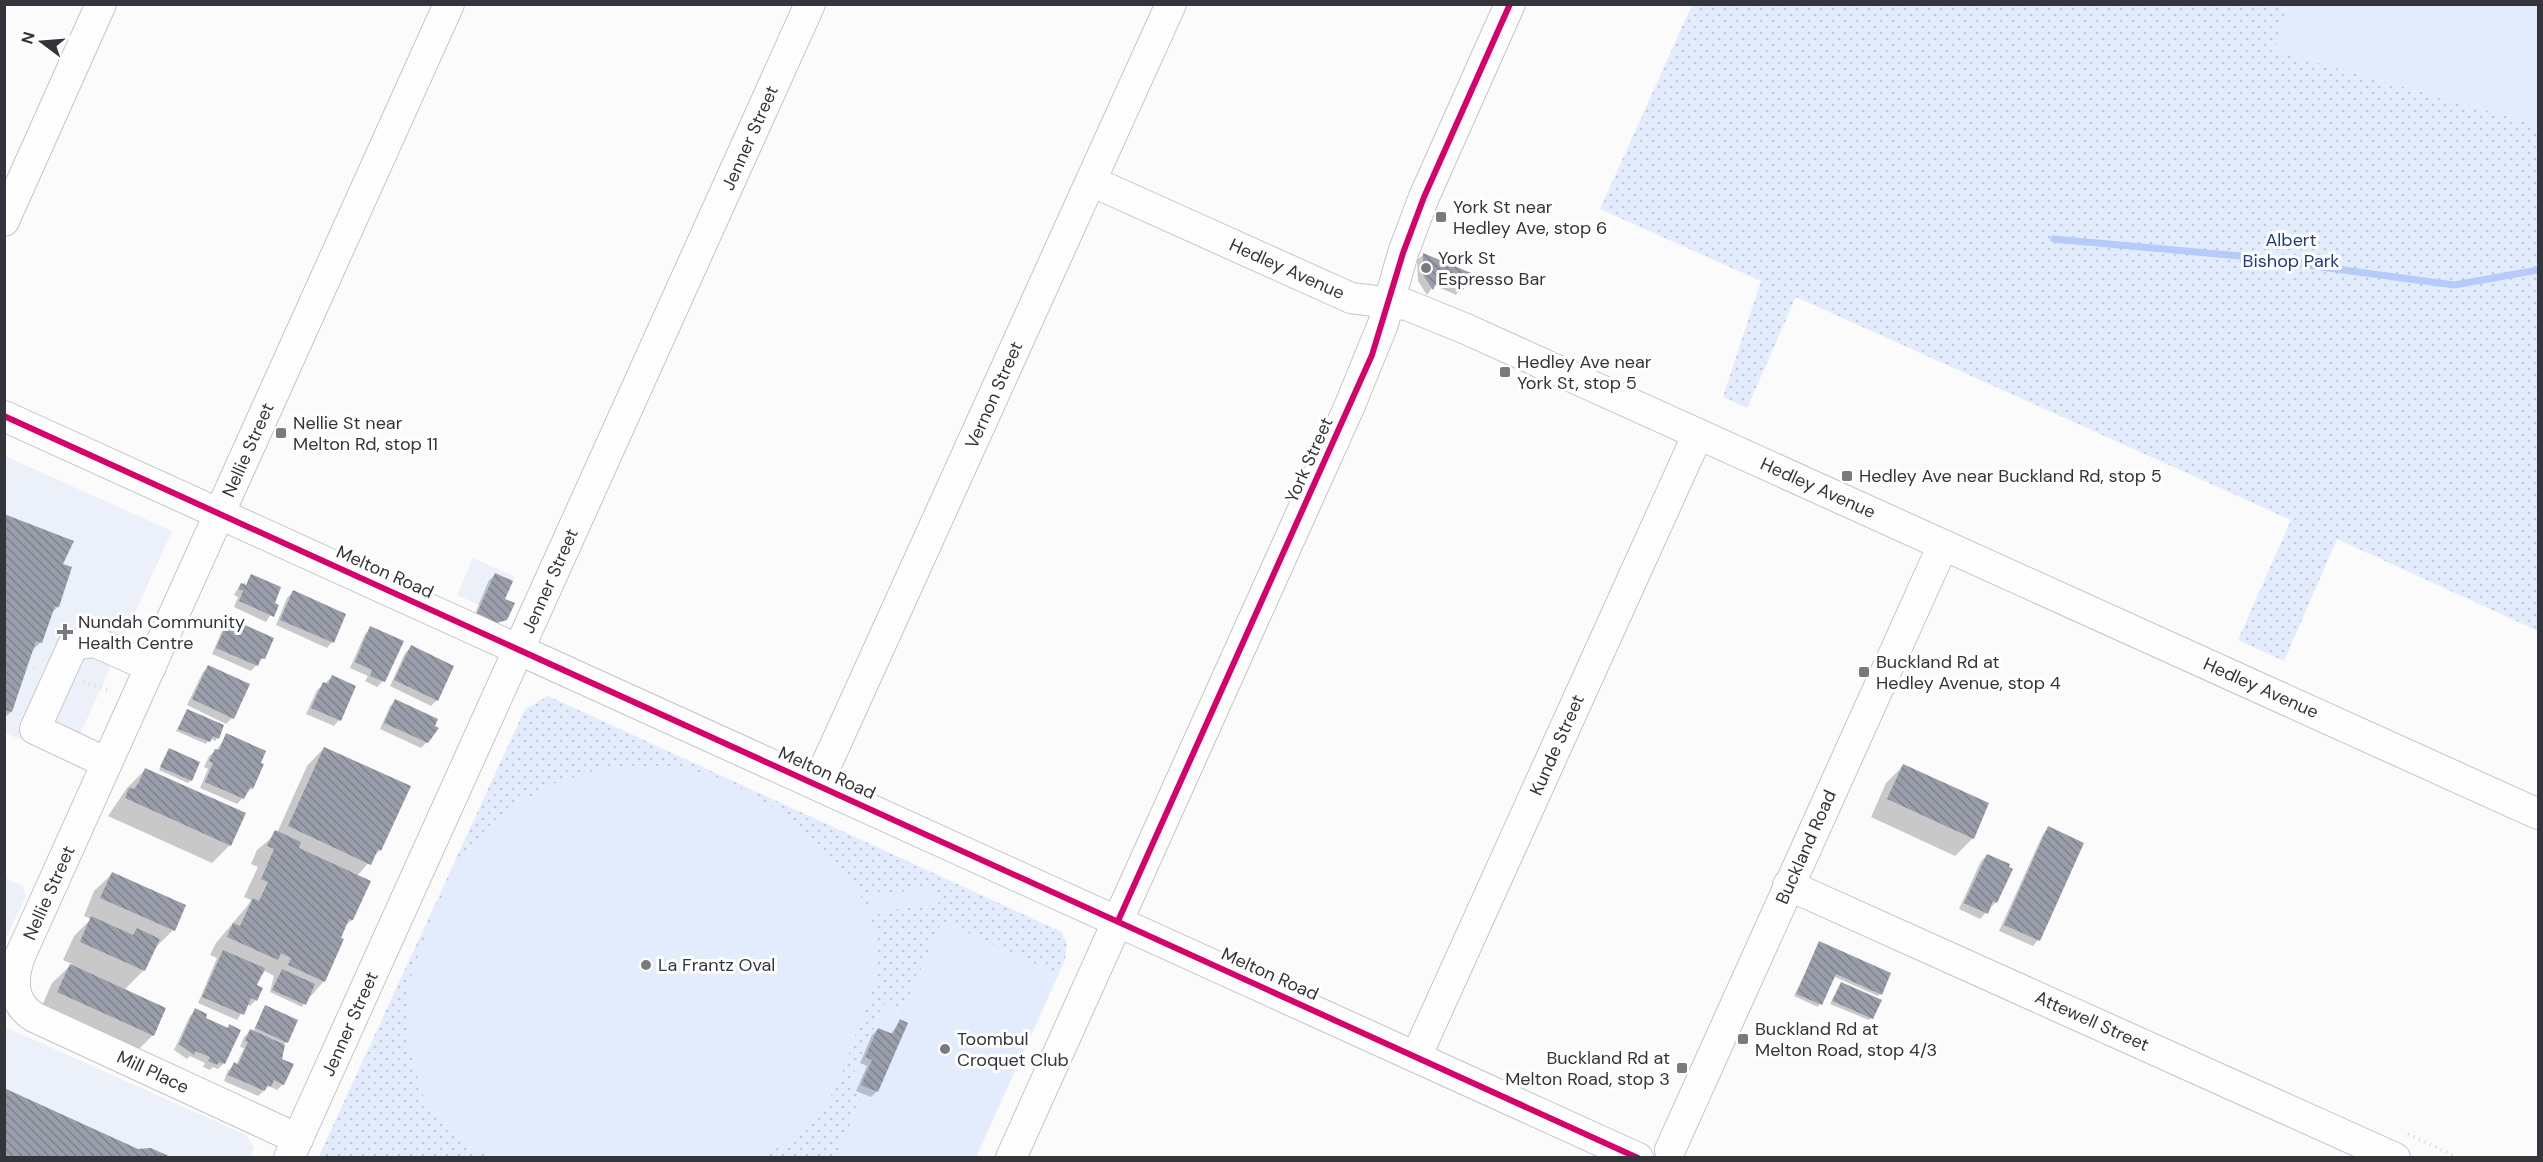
<svg xmlns="http://www.w3.org/2000/svg" width="2543" height="1162" font-family="'DM Sans',sans-serif">
  <style>
    .built { fill: #ecf0f9 }
    .park { fill: url(#park-dots) }
    .pitch { fill: #e3ecfd }
    .shadow { fill: #0003 }
    .lines { fill: none; stroke-linecap: round; stroke-linejoin: round }
    .stream { stroke: #b6cbfa; stroke-width: 7 }
    .building { fill: url(#building-back-hatch) }
    .minor-casing { stroke: #c4c5c7; stroke-width: 32 }
    .path { stroke: #e1e1e1; stroke-width: 4; stroke-dasharray: 1.5 4.5; stroke-linecap: butt }
    .minor { stroke: #fefeff; stroke-width: 30 }
    .cycleway-casing { stroke: #fff; stroke-width: 10 }
    .cycleway { stroke: #d6006c; stroke-width: 6 }
    .poi-dot { fill: #797a7e; stroke: #fff; stroke-width: 2 }
    .labels { text-anchor: middle; stroke-width: 6; stroke-linejoin: round; paint-order: stroke }
    .street-label { font-size: 18px; fill: #33353a; stroke: #fff }
    .poi-label { font-size: 18px; fill: #33353a; stroke: #fff; text-anchor: start }
    .park-label { font-size: 18px; fill: #1f3c87; stroke: #fff }
  </style>
  <defs>
    <pattern id="park-dots" width="8" height="8" patternUnits="userSpaceOnUse" patternTransform="scale(1.5)"><rect width="8" height="8" fill="#e3ecfd"/><path d="M2 2h.1M6 6h.1" fill="none" stroke="#c3cbda" stroke-width="1.8" stroke-linecap="round"/></pattern>
    <pattern id="building-back-hatch" width="6" height="6" patternUnits="userSpaceOnUse" patternTransform="scale(1.5)"><rect width="6" height="6" fill="#999eaa"/><path d="M-1 5l2 2M0 0l6 6M5-1l2 2" fill="none" stroke="#7d828b"/></pattern>
  </defs>
  <rect width="100%" height="100%" fill="#fbfbfc"/>
  <path class="built" d="M5,456L172,531L68,761L5,733Z
    M473,558L515,577L499,614L457,595Z
    M5,878L23,886L26,896L5,940Z
    M5,1027L246,1135L254,1147L250,1158H5Z"/>
  <path class="park" d="M1692,5H2538V631L2337,539L2284,661L2238,640L2291,520L1796,297L1747,408L1723,397L1761,281L1600,209Z
    M548,696L1062,932L1067,944L1065,960L976,1157L318,1158L525,709Z"/>
  <path class="pitch" d="M2288,4L2538,5V125L2275,51Z
    M669,766C689,771 712,774 730,783C789,811 875,879 878,950C879,979 866,1006 856,1033C849,1052 843,1075 833,1092C817,1120 790,1140 764,1157H491L474,1149L425,1101L408,1045L407,988L429,927L454,869L494,821L546,786L606,767Z
    M935,887L939,903L872,913L868,897Z
    M942,921L1058,974L976,1157L835,1158L864,1093L848,1086L885,1004L902,1012Z"/>
  <path class="shadow" d="M1423,255L1469,273L1456,295L1434,285L1427,295L1418,281L1417,260Z
    M4,515L72,542L61,565L58,607L50,614L41,642L30,653L11,712L4,718Z
    M495,575L506,619L493,625L476,616V611L489,580Z
    M252,576L273,603L277,605L266,622L234,607L238,597L234,595L236,591L246,581L242,591L244,593L250,580H247Z
    M293,592L332,642L327,648L276,625L287,598Z
    M230,620L263,658L251,671L212,654L224,626Z
    M371,628L383,681L377,687L365,681L368,676L350,668L365,634Z
    M411,647L437,700L431,706L390,686L405,653Z
    M208,667L232,718L226,724L187,705L203,672Z
    M332,677L354,687L339,720L334,726L306,714L317,690Z
    M395,701L427,742L421,748L380,729L390,706Z
    M187,710L217,738L215,741L210,738L206,744L176,731Z
    M227,735L252,788L237,804L200,788L208,769L204,767L209,756L216,751Z
    M324,748L380,850L357,876L352,920L343,928L324,981L304,1004L302,1007L270,992L274,976L265,971L255,986L256,1000L250,1006L247,1004L237,1020L198,1003L217,958L210,955L216,943L248,905L251,900L244,897L258,867L251,864L257,850L277,833L307,766Z
    M169,749L191,780L188,783L159,770Z
    M1903,766L1973,838L1955,856L1871,817L1886,783Z
    M145,770L230,845L212,863L108,816L127,788Z
    M2048,828L2082,844L2038,940L2033,946L1999,931L2043,834Z
    M1987,855L1996,902L1980,919L1959,909L1981,861Z
    M112,874L173,930L156,947L144,970L124,990L153,1035L135,1053L40,1010L52,983L72,964L63,960L74,936L91,919L84,916L94,891Z
    M1820,943L1880,994L1878,996L1833,976L1818,1007L1794,996Z
    M1841,983L1872,1018L1869,1020L1830,1004Z
    M265,1007L287,1042L284,1044L281,1060L283,1084L277,1090L269,1086L258,1096L224,1081L228,1070L236,1065L244,1048L240,1047L244,1037L250,1031L253,1032Z
    M196,1010L204,1018L227,1029L230,1026L239,1030L223,1064L218,1069L213,1067L210,1070L203,1067L205,1063L190,1056L187,1059L174,1050L190,1016Z
    M900,1021L906,1023L876,1092L871,1097L856,1091L867,1066L860,1063L872,1035L878,1029L890,1035Z"/>
  <g class="lines">
    <path class="stream" d="M2054,239L2240,256L2454,285L2538,270"/>
  </g>
  <path class="building" d="M1423,253L1471,273L1463,290L1438,279L1433,290L1423,275Z
    M4,514L74,541L63,564L72,567L59,607L55,606L42,643L36,641L12,712L4,710Z
    M495,573L513,581L505,599L515,603L507,620L496,623L477,613Z
    M251,574L281,587L275,603L279,605L274,617L239,601L243,591L238,589L241,583L246,585Z
    M293,590L346,614L334,643L280,620Z
    M229,618L274,638L265,659L261,658L258,666L216,648Z
    M370,626L404,641L385,682L370,676L372,670L355,662Z
    M411,645L454,666L438,701L394,680Z
    M208,665L250,684L234,719L192,699Z
    M332,675L356,686L341,721L311,708L323,682L328,684Z
    M395,699L438,719L435,726L439,728L428,743L384,723Z
    M187,709L224,725L219,739L213,736L210,742L178,729Z
    M226,733L266,751L261,763L264,764L253,789L250,787L244,799L205,782L213,763L209,761L215,749L219,750Z
    M324,747L411,786L381,851L378,849L371,865L288,826Z
    M169,748L200,762L192,781L160,767Z
    M1903,764L1989,803L1974,839L1887,799Z
    M145,768L246,813L231,846L125,798L129,788L134,789L139,782Z
    M2048,826L2084,843L2040,941L2004,925Z
    M275,830L301,842L299,848L371,881L353,920L349,919L341,938L344,939L325,982L288,965L291,958L281,953L278,960L227,937L233,923L240,926L253,898L259,901L268,882L261,879L274,849L267,846Z
    M1987,854L2010,864L2009,867L2013,869L1997,903L1993,901L1988,914L1964,903Z
    M112,872L186,905L175,931L100,898Z
    M91,916L133,935L137,928L160,939L145,971L80,942Z
    M1819,941L1891,973L1882,995L1836,974L1822,1005L1796,994Z
    M223,950L265,968L257,985L263,988L257,1001L251,998L244,1015L202,997Z
    M70,964L166,1008L154,1036L57,992Z
    M282,969L315,984L306,1005L272,990Z
    M1841,982L1882,1000L1873,1019L1832,1001Z
    M265,1005L298,1020L288,1043L255,1028Z
    M195,1008L207,1014L206,1018L228,1028L229,1024L241,1030L225,1064L219,1062L217,1065L208,1061L210,1057L195,1051L194,1055L179,1044Z
    M900,1019L908,1023L878,1092L861,1085L872,1060L865,1057L878,1028L893,1034Z
    M250,1029L285,1045L282,1059L294,1064L284,1085L274,1080L271,1087L267,1085L265,1091L228,1075L234,1062L238,1065L248,1042L245,1041Z
    M4,1088L138,1149L151,1148L173,1158H4Z"/>
  <g class="lines">
    <g class="minor-casing">
      <path id="minor" d="M1091,181L1351,298L1407,305L1466,329L2538,814
        M4,221L101,4
        M4,416L1638,1158
        M107,763L35,729L73,645L95,642L151,667
        M817,785L1171,4
        M1788,885L2395,1158
        M1416,1057L1698,434
        M298,1139L34,1017C11,1002 12,979 20,956L449,4
        M1670,1150L1943,545
        M289,1158L810,4
        M1011,1158L1350,405L1383,324L1403,253L1424,197L1510,4"/>
    </g>
    <path class="path" d="M27,667L36,669
      M83,682L108,690
      M2408,1134L2459,1158
      M342,1158L343,1157"/>
    <use href="#minor" class="minor"/>
    <g class="cycleway-casing">
      <path id="cycleway" d="M4,416L1638,1158
        M1118,921L1372,355L1403,253L1424,197L1510,4"/>
    </g>
    <use href="#cycleway" class="cycleway"/>
  </g>
  <g class="poi-dot">
    <rect x="1435" y="211" width="12" height="12" rx="3"/>
    <circle cx="1426" cy="268" r="6"/>
    <rect x="1499" y="366" width="12" height="12" rx="3"/>
    <rect x="275" y="427" width="12" height="12" rx="3"/>
    <rect x="1841" y="470" width="12" height="12" rx="3"/>
    <path d="M62 623h6v6h6v6h-6v6h-6v-6h-6v-6h6z"/>
    <rect x="1858" y="666" width="12" height="12" rx="3"/>
    <circle cx="646" cy="965" r="6"/>
    <rect x="1737" y="1033" width="12" height="12" rx="3"/>
    <circle cx="945" cy="1049" r="6"/>
    <rect x="1676" y="1062" width="12" height="12" rx="3"/>
  </g>
  <g class="labels">
    <g class="street-label">
      <text transform="translate(750 138) rotate(-66)" y="6">Jenner Street</text>
      <text transform="translate(1287 269) rotate(24)" y="6">Hedley Avenue</text>
      <text transform="translate(994 395) rotate(-66)" y="6">Vernon Street</text>
      <text transform="translate(248 450) rotate(-66)" y="6">Nellie Street</text>
      <text transform="translate(1309 460) rotate(-66)" y="6">York Street</text>
      <text transform="translate(1818 488) rotate(24)" y="6">Hedley Avenue</text>
      <text transform="translate(385 572) rotate(24)" y="6">Melton Road</text>
      <text transform="translate(550 581) rotate(-66)" y="6">Jenner Street</text>
      <text transform="translate(2261 688) rotate(24)" y="6">Hedley Avenue</text>
      <text transform="translate(1557 745) rotate(-66)" y="6">Kunde Street</text>
      <text transform="translate(827 773) rotate(24)" y="6">Melton Road</text>
      <text transform="translate(1806 847) rotate(-66)" y="6">Buckland Road</text>
      <text transform="translate(49 893) rotate(-66)" y="6">Nellie Street</text>
      <text transform="translate(1270 974) rotate(24)" y="6">Melton Road</text>
      <text transform="translate(2092 1021) rotate(24)" y="6">Attewell Street</text>
      <text transform="translate(350 1024) rotate(-66)" y="6">Jenner Street</text>
      <text transform="translate(153 1072) rotate(25)" y="6">Mill Place</text>
    </g>
    <g class="poi-label">
      <text x="1453" y="213">York St near<tspan x="1453" dy="21">Hedley Ave, stop 6</tspan></text>
      <text x="1438" y="264">York St<tspan x="1438" dy="21">Espresso Bar</tspan></text>
      <text x="1517" y="368">Hedley Ave near<tspan x="1517" dy="21">York St, stop 5</tspan></text>
      <text x="293" y="429">Nellie St near<tspan x="293" dy="21">Melton Rd, stop 11</tspan></text>
      <text x="1859" y="482">Hedley Ave near Buckland Rd, stop 5</text>
      <text x="78" y="628">Nundah Community<tspan x="78" dy="21">Health Centre</tspan></text>
      <text x="1876" y="668">Buckland Rd at<tspan x="1876" dy="21">Hedley Avenue, stop 4</tspan></text>
      <text x="658" y="971">La Frantz Oval</text>
      <text x="1755" y="1035">Buckland Rd at<tspan x="1755" dy="21">Melton Road, stop 4/3</tspan></text>
      <text x="957" y="1045">Toombul<tspan x="957" dy="21">Croquet Club</tspan></text>
      <text x="1670" y="1064" text-anchor="end">Buckland Rd at<tspan x="1670" dy="21">Melton Road, stop 3</tspan></text>
    </g>
    <g class="park-label">
      <text x="2291" y="246">Albert<tspan x="2291" dy="21">Bishop Park</tspan></text>
    </g>
  </g>
  <rect width="2543" height="1162" fill="none" stroke="#33353a" stroke-width="12"/>
  <g transform="translate(42 42) rotate(286)" stroke="#ffffff" stroke-width="4.5" paint-order="stroke">
  <path d="M0-4.5L10 22L0 15L-10 22Z" fill="#33353a"/>
  <text y="-9" font-size="16" font-weight="bold" text-anchor="middle" fill="#33353a">N</text>
  </g>
</svg>
